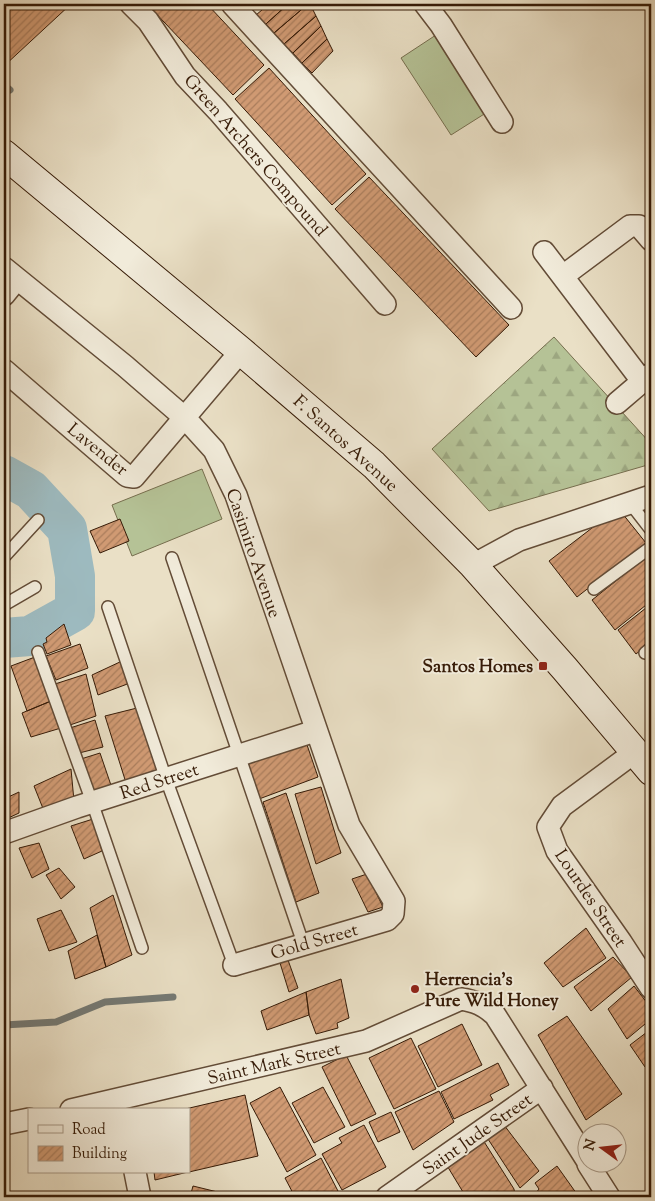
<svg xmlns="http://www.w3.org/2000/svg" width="655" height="1201" font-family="'Sorts Mill Goudy',serif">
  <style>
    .forest { fill: url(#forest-firs); stroke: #766e4e }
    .garden { fill: #b5c296; stroke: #766e4e }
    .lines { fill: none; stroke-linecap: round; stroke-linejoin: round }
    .stream { stroke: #747a75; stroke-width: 7 }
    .river { stroke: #9dbabf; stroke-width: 40 }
    .building { fill: url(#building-hatch); stroke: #361b07 }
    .lane-casing { stroke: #634c37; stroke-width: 14 }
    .street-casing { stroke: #634c37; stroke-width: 24 }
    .secondary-casing { stroke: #361b07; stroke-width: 30 }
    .lane { stroke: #f1ebda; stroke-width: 11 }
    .street { stroke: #f1ebda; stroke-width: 21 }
    .secondary { stroke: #f1ebda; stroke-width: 28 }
    .poi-dot { fill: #8f2418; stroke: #f1ebda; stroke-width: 2 }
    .labels { text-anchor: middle; stroke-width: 4; stroke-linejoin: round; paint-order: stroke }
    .street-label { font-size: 18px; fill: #361b07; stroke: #f1ebda }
    .poi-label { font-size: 18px; font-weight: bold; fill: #361b07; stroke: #f1ebda; text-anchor: end }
  </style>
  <defs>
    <pattern id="forest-firs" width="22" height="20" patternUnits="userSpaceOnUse" patternTransform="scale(1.25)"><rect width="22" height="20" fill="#b5c296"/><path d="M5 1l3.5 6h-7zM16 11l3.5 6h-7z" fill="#9ca680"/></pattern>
    <pattern id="building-hatch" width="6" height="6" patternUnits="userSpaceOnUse" patternTransform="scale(1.25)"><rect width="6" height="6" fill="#d09a73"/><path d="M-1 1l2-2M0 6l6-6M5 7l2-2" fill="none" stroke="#aa7d5c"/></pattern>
  </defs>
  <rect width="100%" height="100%" fill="#eae0c6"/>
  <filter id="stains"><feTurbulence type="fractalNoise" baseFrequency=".004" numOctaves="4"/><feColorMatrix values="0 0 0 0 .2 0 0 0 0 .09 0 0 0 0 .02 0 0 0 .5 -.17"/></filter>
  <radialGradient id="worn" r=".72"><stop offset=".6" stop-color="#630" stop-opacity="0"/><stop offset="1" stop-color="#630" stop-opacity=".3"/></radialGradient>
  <path class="forest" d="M554,337L651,444V464L489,511L432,449Z"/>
  <path class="garden" d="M439,33L489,111L451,135L401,58Z
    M202,469L222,519L132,556L112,505Z"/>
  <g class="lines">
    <path class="stream" d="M4,85L10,90
      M4,1025L56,1022L105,1002L173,997"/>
    <path class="river" d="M4,475L31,490L67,529L75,576V611L30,636L4,638"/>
  </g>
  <path class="building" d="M14,4H71L4,66V13Z
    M147,4H207L264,65L233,95Z
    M269,4H288L266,24L256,15Z
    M288,4H308L274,33L266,24Z
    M308,4H310L316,16L284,44L274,33Z
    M316,16L321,26L293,53L284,44Z
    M321,26L327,39L302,63L293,53Z
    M327,39L333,51L312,73L302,63Z
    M269,68L366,174L332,205L235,99Z
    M369,177L509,325L476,357L335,209Z
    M618,508L646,543L577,597L549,561Z
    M120,519L129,541L100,553L90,531Z
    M651,553V601L615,630L592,600Z
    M651,604V642L636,654L618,630Z
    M64,624L71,645L47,654L43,644L47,642L46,638Z
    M80,644L88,668L56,680L46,656Z
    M35,657L51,701L27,711L11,666Z
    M122,661L130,683L98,695L92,675Z
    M86,674L96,716L70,725L55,684Z
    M51,701L61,728L31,737L22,713Z
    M137,708L159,776L127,786L105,716Z
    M95,720L103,747L79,753L70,728Z
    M305,739L318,777L259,799L246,759Z
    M100,753L114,794L95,800L81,759Z
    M71,769L74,801L44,811L34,786Z
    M321,787L341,853L316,864L295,794Z
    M19,792V813L4,820V799Z
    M286,793L319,893L296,902L263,802Z
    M93,819L102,851L84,859L71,826Z
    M39,843L49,869L32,878L19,848Z
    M59,868L75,887L61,899L46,875Z
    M367,874L383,907L368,912L352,879Z
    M113,895L132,955L106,967L90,908Z
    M61,910L77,942L49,951L37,919Z
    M586,928L606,958L563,987L544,963Z
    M97,935L106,967L75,979L68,951Z
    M613,957L632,977L591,1011L574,987Z
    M288,960L298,988L289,992L280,963Z
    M341,979L349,1018L337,1023L338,1028L316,1034L309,1015L306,992Z
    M634,986L651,1008V1019L627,1039L608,1009Z
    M306,992L309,1015L267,1030L261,1011Z
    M567,1016L622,1094L586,1120L538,1035Z
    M462,1024L482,1065L438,1087L418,1046Z
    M651,1029V1063L645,1067L630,1045Z
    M411,1038L436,1089L394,1109L369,1058Z
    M346,1055L376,1114L351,1126L322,1067Z
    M498,1063L509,1085L490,1095L493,1100L454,1119L441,1092Z
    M280,1087L316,1155L287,1172L250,1103Z
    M323,1087L345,1127L314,1143L292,1103Z
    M439,1091L454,1122L413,1150L395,1112Z
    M245,1095L258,1156L189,1172V1110H181Z
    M391,1112L400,1132L378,1142L369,1122Z
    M364,1125L386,1167L342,1190L322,1154L342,1143L339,1138Z
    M504,1125L539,1171L520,1188L486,1136Z
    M483,1140L514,1189L515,1197H466L446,1164Z
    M321,1158L340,1195L337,1197H295L285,1178Z
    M557,1166L579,1197H533L539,1189L535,1183Z
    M154,1172H188L155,1180Z
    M193,1186L238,1197H190Z"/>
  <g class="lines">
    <g class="lane-casing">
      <path id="lane" d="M630,503L651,530
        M4,557L38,520
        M172,558L303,943
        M594,589L651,547
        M4,605L35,587
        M108,607L166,779L234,965
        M38,652L92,802L142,948
        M645,653L651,648"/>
    </g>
    <g class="street-casing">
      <path id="street" d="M131,4L148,21L185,76L218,111L385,304
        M232,4L511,308
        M425,4L441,25L502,122
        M544,252L642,381
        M4,268L125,366L185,418L214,450L236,495L349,825L394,901L393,914L387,920L234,965
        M563,276L630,226H639L651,240
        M4,295L17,279
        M4,370L127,476L134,477L241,351
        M617,403L651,374
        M473,565L519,540L651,496
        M635,752L562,806L548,827L557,851L621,942L651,988
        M4,833L77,807L315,731
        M71,1110L366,1041L461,999C475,1001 484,1005 495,1015L588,1162
        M4,1124L29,1119
        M588,1164L609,1197
        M135,1172L140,1197
        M387,1197L542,1088"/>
    </g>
    <g class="secondary-casing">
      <path id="secondary" d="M4,154L241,351L374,465L473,565L565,669L651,771"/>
    </g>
    <use href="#lane" class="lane"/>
    <use href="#street" class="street"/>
    <use href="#secondary" class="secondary"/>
  </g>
  <g class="poi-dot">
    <rect x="538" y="661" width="10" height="10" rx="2.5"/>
    <circle cx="415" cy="989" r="5"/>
  </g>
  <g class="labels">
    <g class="street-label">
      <text transform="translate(256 155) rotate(49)" y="6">Green Archers Compound</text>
      <text transform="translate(346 443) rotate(42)" y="6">F. Santos Avenue</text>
      <text transform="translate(98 449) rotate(39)" y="6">Lavender</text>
      <text transform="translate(254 553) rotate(71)" y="6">Casimiro Avenue</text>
      <text transform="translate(159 781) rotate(-18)" y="6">Red Street</text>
      <text transform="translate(591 898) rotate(56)" y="6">Lourdes Street</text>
      <text transform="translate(314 941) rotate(-16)" y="6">Gold Street</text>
      <text transform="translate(274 1063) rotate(-13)" y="6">Saint Mark Street</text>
      <text transform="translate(477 1134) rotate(-35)" y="6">Saint Jude Street</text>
    </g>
    <g class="poi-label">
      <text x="533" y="672">Santos Homes</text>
      <text x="425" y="985" text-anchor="start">Herrencia's<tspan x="425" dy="21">Pure Wild Honey</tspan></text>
    </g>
  </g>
  <rect width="655" height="1201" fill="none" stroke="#eae0c6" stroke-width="20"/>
  <rect x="5" y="5" width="645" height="1191" fill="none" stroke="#361b07" stroke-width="2.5"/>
  <rect x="10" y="10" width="635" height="1181" fill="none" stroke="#361b07"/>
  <rect x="28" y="1108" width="162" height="65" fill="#f1ebda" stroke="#a69886"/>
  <rect x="38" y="1125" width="25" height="8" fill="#f1ebda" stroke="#a69886"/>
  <text x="72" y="1134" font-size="15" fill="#361b07">Road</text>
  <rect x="38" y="1146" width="25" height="15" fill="url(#building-hatch)" stroke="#a69886"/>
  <text x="72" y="1158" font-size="15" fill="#361b07">Building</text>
  <g transform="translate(602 1148) rotate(285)"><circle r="24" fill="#f1ebda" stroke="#a69886"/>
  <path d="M0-4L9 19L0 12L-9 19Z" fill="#8f2418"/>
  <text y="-8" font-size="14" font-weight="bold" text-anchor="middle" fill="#361b07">N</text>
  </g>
  <rect width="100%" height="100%" filter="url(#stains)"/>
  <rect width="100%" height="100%" fill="url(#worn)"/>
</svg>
